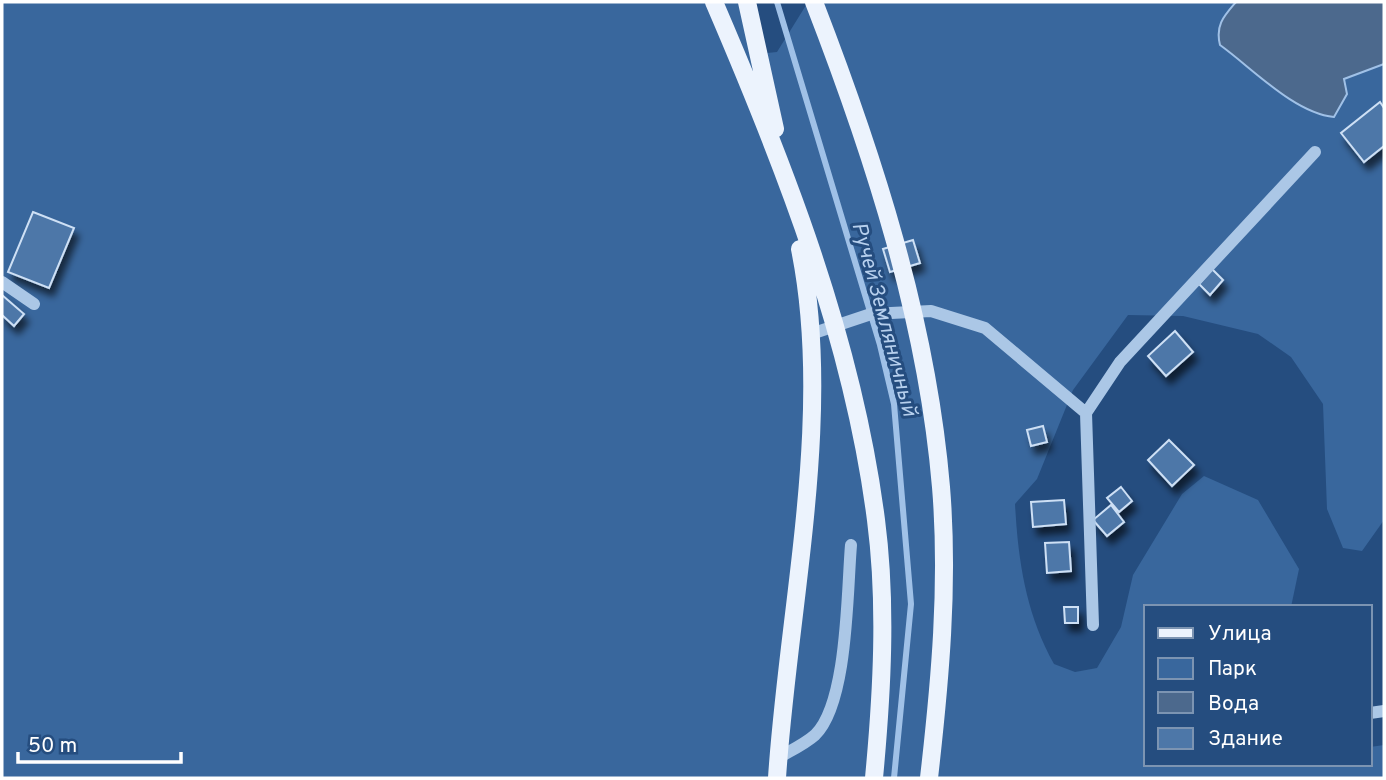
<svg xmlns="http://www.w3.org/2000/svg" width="1386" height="780" font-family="Overpass,sans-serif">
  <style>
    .green { fill: #39679d }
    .water { fill: #4c698d; stroke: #a0c1e7; stroke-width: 2 }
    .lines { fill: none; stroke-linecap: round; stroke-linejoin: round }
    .stream { stroke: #a0c1e7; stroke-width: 6 }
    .building { fill: #4d77a8; stroke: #cee0f5; stroke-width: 2; filter: url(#shadow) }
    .minor { stroke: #abc7e6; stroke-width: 12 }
    .major { stroke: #ecf3fd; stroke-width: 18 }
    .labels { text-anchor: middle; stroke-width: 6; stroke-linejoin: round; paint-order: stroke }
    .water-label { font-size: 21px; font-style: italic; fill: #b7d0ee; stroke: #254d7f }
  </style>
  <defs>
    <filter id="shadow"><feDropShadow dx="4.5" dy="8" stdDeviation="3.5" flood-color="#0009"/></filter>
  </defs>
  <rect width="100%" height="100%" fill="#254d7f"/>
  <path class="green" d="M2,2H744L758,54L777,52L808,2H1384V520L1362,551L1343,548L1327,509L1323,404L1291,357L1258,334L1183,316L1128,315L1073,390L1037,479L1015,504C1018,561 1026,614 1054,664L1075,672L1097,668L1121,627L1133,575L1182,494L1204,476L1258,500L1299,569L1291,607H1146V764H1370V747L1384,745V778H2Z"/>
  <path class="water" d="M1236,2H1384V64L1344,79L1347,94L1334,117C1294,113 1252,68 1220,45C1215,25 1224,16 1236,2Z"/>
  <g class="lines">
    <path class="stream" d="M777,2L880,345L894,404L911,604L894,778"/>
  </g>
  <path class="building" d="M1380,102L1384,108V146L1364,162L1341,133Z
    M33,212L74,228L49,288L8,272Z
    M913,240L920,263L890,272L883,249Z
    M1212,269L1223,280L1210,295L1199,284Z
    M2,295L24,314L14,326L2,315Z
    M1175,331L1193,352L1166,376L1148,356Z
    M1043,426L1047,442L1031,446L1027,430Z
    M1169,440L1194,465L1172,486L1148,460Z
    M1121,487L1132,501L1119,512L1107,498Z
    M1064,500L1066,524L1033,527L1031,502Z
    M1111,505L1124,522L1107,536L1093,520Z
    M1069,542L1071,571L1047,573L1045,543Z
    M1064,607H1078V623H1065Z"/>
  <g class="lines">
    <path class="minor" d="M2,282L34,304
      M811,334L871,314L931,311L985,328L1086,413
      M1093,625L1086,413L1120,362L1315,152
      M1370,713L1384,711
      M778,758C790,751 805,744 815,735C848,703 847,591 851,545"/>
    <path class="major" d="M714,2C785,167 853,340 876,520C887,604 882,693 874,778
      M747,2L775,129
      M814,2C874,157 927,321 941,487C949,584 940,682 929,778
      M777,778C788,608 834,417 800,249"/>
  </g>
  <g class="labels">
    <g class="water-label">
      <text transform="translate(885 319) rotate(75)" y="7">Ручей Земляничный</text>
    </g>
  </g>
  <rect width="1386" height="780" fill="none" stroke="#ffffff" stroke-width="7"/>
  <rect x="1144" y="605" width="228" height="161" fill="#254d7f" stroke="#7c94b2" stroke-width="2"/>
  <rect x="1158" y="628" width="35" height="10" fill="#ecf3fd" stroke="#7c94b2" stroke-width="2"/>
  <text x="1208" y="640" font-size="21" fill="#ffffff">Улица</text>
  <rect x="1158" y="658" width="35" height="21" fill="#39679d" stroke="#7c94b2" stroke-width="2"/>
  <text x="1208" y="675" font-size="21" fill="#ffffff">Парк</text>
  <rect x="1158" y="692" width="35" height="21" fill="#4c698d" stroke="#7c94b2" stroke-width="2"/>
  <text x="1208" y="710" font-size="21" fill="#ffffff">Вода</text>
  <rect x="1158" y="728" width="35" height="21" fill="#4d77a8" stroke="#7c94b2" stroke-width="2"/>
  <text x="1208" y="745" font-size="21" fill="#ffffff">Здание</text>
  <path d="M18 752v10h163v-10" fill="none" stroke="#ffffff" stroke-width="3.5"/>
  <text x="28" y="752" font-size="21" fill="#ffffff" stroke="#254d7f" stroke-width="5" paint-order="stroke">50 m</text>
</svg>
